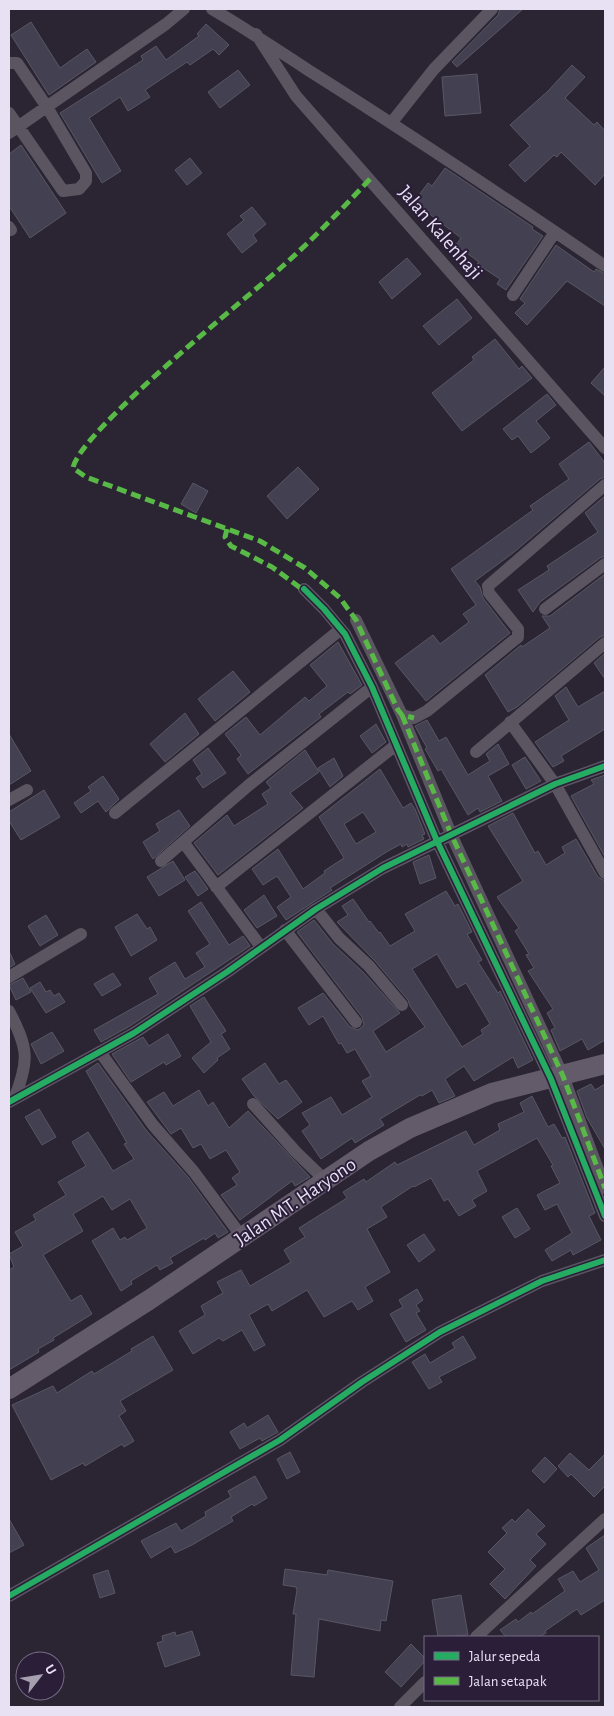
<svg xmlns="http://www.w3.org/2000/svg" width="614" height="1716" font-family="'Alegreya Sans',sans-serif">
  <style>
    .building { fill: #434052; stroke: #595763; fill-rule: evenodd }
    .lines { fill: none; stroke-linecap: round; stroke-linejoin: round }
    .street { stroke: #5a5561; stroke-width: 12 }
    .primary { stroke: #645b6a; stroke-width: 20 }
    .quiet { stroke: #58b947; stroke-width: 5; stroke-dasharray: 10 5; stroke-linecap: butt }
    .cycleway-casing { stroke: #2a1e39; stroke-width: 9 }
    .cycleway { stroke: #26ab63; stroke-width: 6 }
    .labels { text-anchor: middle; stroke-width: 4; stroke-linejoin: round; paint-order: stroke }
    .street-label { font-size: 20px; fill: #e8e1f3; stroke: #2a1e39 }
  </style>
  <rect width="100%" height="100%" fill="#2b2433"/>
  <path class="building" d="M500,9H523L457,67L452,62L498,15Z
    M31,22L60,68L87,49L96,62L49,95L11,35Z
    M206,24L229,45L219,55L213,49L190,65L187,62L145,90L150,97L128,111L120,97L89,118L121,171L102,183L60,113L143,60L141,56L156,46L166,60L199,36L197,34Z
    M572,65L585,77L565,98L594,125L597,122L605,131V174L595,185L561,152L557,157L554,155L525,182L509,165L530,146L510,125L548,91Z
    M238,70L250,85L220,108L208,92Z
    M477,74L481,113L445,116L442,77Z
    M21,145L66,213L30,238L9,206V154Z
    M190,158L202,173L187,185L175,170Z
    M445,168L533,227L532,229L543,236L506,290L497,284L500,279L477,264L479,262L456,245L461,238L414,202L428,183L432,186Z
    M252,207L266,224L253,235L257,241L242,253L227,234L244,220L240,216Z
    M556,245L594,272L596,269L605,274V306L567,281L527,325L515,313L525,303L520,299Z
    M407,258L421,274L392,299L379,282Z
    M457,299L472,318L439,345L423,326Z
    M495,339L519,369L522,366L532,378L462,431L432,393L474,360L472,357Z
    M605,367V396L591,383Z
    M547,394L556,405L536,421L550,438L531,453L518,436L512,440L503,429Z
    M589,442L605,463V477L600,479L513,553L475,581L480,587L483,598L510,633L426,701L395,663L433,635L440,644L469,622L463,614L476,605L451,569L533,510L530,506L569,479L559,464Z
    M298,467L319,489L287,519L267,496Z
    M193,483L208,491L196,513L181,504Z
    M605,496V556L600,558L540,602L533,612L518,590L549,570L547,566L598,532L585,513Z
    M605,574V635L600,637L517,707L508,712L485,675L521,645L522,647L550,628L542,616H550Z
    M338,642L362,685L350,694L348,692L319,714L321,717L248,774L237,759L241,755L225,734L246,717L260,735L305,697L309,701L327,686L310,665Z
    M605,653V679L594,663Z
    M233,671L250,692L215,721L198,699Z
    M566,687L578,707L605,691V729L561,756L564,761L553,767L535,742L569,720L555,696Z
    M185,713L199,734L165,762L150,744Z
    M427,720L439,741L446,737L468,775L490,761L486,754L498,744L509,764L488,776L502,801L480,812L478,808L468,815L441,769L438,771L425,749L427,748L415,726Z
    M376,724L386,742L372,753L360,736Z
    M9,734L31,771L9,785Z
    M208,748L226,773L203,788L196,778L202,774L193,760Z
    M305,750L319,772L290,793L303,808L218,875L194,843L227,815L234,826L268,804L262,794L271,788L266,782Z
    M525,757L541,781L526,789L512,765Z
    M334,758L343,776L330,787L318,768Z
    M380,769L403,808L411,803L415,809L425,834L422,835L424,839L408,847L407,844L402,847L401,844L388,851L330,888L332,890L286,920L277,907L291,897L277,876L263,885L252,869L278,849L303,889L325,873L324,871L344,858L319,817ZM363,812L376,832L356,844L344,824Z
    M605,775V857L571,796L594,784L591,780Z
    M103,776L119,799L106,812L98,801L81,813L74,803L91,791L88,787Z
    M44,790L60,817L21,840L9,821V812Z
    M179,810L190,826L153,859L143,842L160,831L156,824Z
    M513,813L535,853L538,851L546,865L565,853L562,847L576,839L598,877L605,881V1040L588,1050L582,1039L560,1051L551,1030L555,1028L547,1013L553,1009L528,971L534,968L526,955L529,954L515,931L519,928L497,897L523,881L488,826Z
    M429,855L436,878L420,884L413,862Z
    M173,861L185,880L159,896L147,877Z
    M195,871L208,889L198,896L185,877Z
    M446,891L455,906L458,904L472,932L467,934L482,960L478,962L498,993L500,991L533,1060L518,1068L513,1057L474,1081L464,1066L445,1079L455,1096L439,1103L432,1090L422,1096L420,1095L380,1119L384,1125L355,1143L352,1138L321,1159L302,1131L310,1125L302,1113L331,1097L342,1115L372,1097L362,1081L371,1076L355,1049L347,1053L341,1043L339,1044L323,1016L309,1025L298,1008L323,993L350,1027L358,1030L364,1025L362,1017L297,932L314,920L333,944L363,972L400,1013L373,1031L386,1052L425,1027L410,1006L408,1000L375,961L337,922L348,915L342,906L353,899L369,922L370,921L379,933L380,932L390,946L415,931L405,914ZM437,954L457,988L466,983L490,1024L481,1030L483,1034L462,1047L412,969Z
    M264,895L277,916L257,928L244,910Z
    M201,902L229,945L243,936L250,946L130,1026L101,1042L94,1030L158,994L149,978L175,962L185,979L205,967L196,953L210,944L188,911Z
    M137,914L147,929L150,927L157,940L131,956L115,927Z
    M46,915L58,935L40,946L28,926Z
    M9,951L15,964L9,968Z
    M113,973L121,985L102,996L94,984Z
    M23,978L31,992L16,1000L9,985Z
    M40,982L46,992L50,990L54,996L59,993L65,1002L46,1013L30,988Z
    M204,997L226,1031L221,1034L230,1049L217,1058L218,1060L204,1073L192,1058L211,1042L190,1006Z
    M52,1032L64,1051L41,1064L31,1044Z
    M168,1034L181,1056L166,1065L164,1062L131,1082L112,1054L143,1037L149,1046Z
    M98,1063L146,1130L188,1177L228,1232L218,1238L215,1233L205,1240L204,1238L170,1258L173,1263L160,1270L157,1265L131,1281L132,1284L121,1291L92,1241L113,1228L120,1240L125,1237L127,1240L147,1228L130,1199L112,1210L103,1196L73,1214L83,1231L43,1255L71,1301L81,1295L92,1314L53,1338L54,1340L38,1349L39,1352L9,1370V1270L14,1267L9,1254L23,1246L15,1232L36,1220L33,1215L66,1195L58,1182L86,1166L72,1142L88,1132L113,1171L134,1159L124,1144L127,1143L86,1071Z
    M265,1063L279,1084L286,1080L302,1102L278,1119L254,1096L242,1079Z
    M591,1084L595,1090L605,1084V1149L587,1118L577,1091Z
    M199,1090L208,1106L213,1102L229,1128L248,1111L310,1177L295,1186L292,1181L240,1220L221,1195L237,1185L232,1178L240,1172L226,1150L210,1159L201,1144L193,1148L181,1128L171,1134L147,1102L164,1092L173,1106Z
    M532,1096L548,1127L554,1124L562,1138L565,1137L595,1213L589,1216L601,1240L573,1255L571,1250L552,1261L545,1250L572,1233L557,1204L545,1210L537,1195L560,1183L551,1166L553,1165L537,1138L477,1171L487,1191L472,1200L476,1206L459,1216L448,1199L444,1201L431,1178L414,1187L413,1186L381,1207L387,1217L367,1229L390,1272L365,1287L373,1301L358,1310L352,1301L324,1317L307,1290L272,1311L268,1304L249,1315L265,1345L254,1351L242,1330L223,1341L219,1338L193,1354L179,1331L205,1315L201,1306L223,1293L217,1282L241,1270L250,1286L291,1262L284,1250L305,1237L299,1228L347,1198L343,1192L364,1179L366,1182L395,1162L397,1165L466,1131L474,1145L500,1130L498,1124L524,1112L520,1103Z
    M39,1109L56,1137L42,1145L25,1117Z
    M517,1208L530,1229L515,1238L502,1217Z
    M424,1234L435,1250L419,1262L407,1245Z
    M417,1289L423,1300L416,1305L420,1311L416,1313L426,1330L406,1342L390,1314L403,1307L399,1300Z
    M153,1336L173,1370L120,1401L126,1411L119,1416L134,1441L124,1447L122,1444L85,1466L83,1463L51,1480L12,1405L53,1386L57,1393L92,1371L94,1374L132,1351L131,1349Z
    M463,1336L476,1358L439,1377L442,1382L429,1389L412,1362L425,1354L430,1363L455,1348L452,1343Z
    M268,1415L278,1432L262,1441L260,1438L240,1449L230,1432L244,1423L247,1428Z
    M290,1452L300,1472L287,1479L277,1459Z
    M570,1453L589,1470L605,1454V1486L594,1497L571,1474L568,1477L558,1466Z
    M545,1457L557,1469L544,1483L532,1471Z
    M255,1476L267,1498L254,1506L252,1504L231,1517L233,1521L192,1545L175,1553L171,1546L151,1558L141,1541L176,1523L181,1531L206,1516L205,1512L231,1497L228,1491Z
    M528,1509L545,1526L536,1534L546,1544L530,1560L536,1566L505,1599L490,1584L505,1569L488,1552L507,1533L502,1528L512,1519L515,1522Z
    M9,1519L24,1545L9,1553Z
    M605,1535V1600L581,1615L577,1609L545,1631L546,1633L539,1637H506L500,1630L516,1619L518,1622L531,1612L532,1614L565,1591L558,1579L573,1571L580,1582L599,1570L586,1548Z
    M285,1569L327,1575L328,1570L393,1581L386,1621L381,1620L380,1631L319,1619L314,1677L291,1675L296,1614H293L297,1590L296,1587L283,1585Z
    M108,1570L115,1593L100,1598L93,1575Z
    M461,1595L468,1635L438,1637L432,1600Z
    M192,1631L200,1655L165,1667L157,1643L163,1641L162,1636L175,1632L176,1636Z
    M411,1644L425,1658V1661L401,1687L385,1672Z"/>
  <g class="lines">
    <path class="street" d="M212,9C245,28 276,49 308,70C408,133 507,199 605,266
      M256,34L296,96L605,448
      M9,63H17L47,107L86,173V181L79,189L63,191L9,113
      M392,122L434,69L492,9
      M9,133L166,24L184,9
      M9,227L11,230
      M513,295L555,232
      M304,589L324,609L345,634L372,687L437,841L551,1079L605,1216
      M545,609L605,564
      M356,620L402,715L414,718L427,711L518,637V629L489,593L488,586L605,485
      M402,715L451,834L563,1076L605,1188
      M510,722L555,784L605,873
      M476,752L605,643
      M9,800L27,790
      M115,813L341,629
      M184,843L261,947
      M161,861L249,785L372,687
      M216,887L396,745
      M316,909L339,938L369,966L402,1005
      M285,930L356,1022
      M9,977L81,934
      M9,1011C28,1048 30,1060 14,1099
      M100,1052L153,1125L194,1172L242,1237
      M9,1102L134,1033L227,972L316,909L383,868L555,784L605,766
      M253,1104L296,1152L326,1181
      M9,1596L280,1440L362,1382L440,1332L542,1281L605,1260
      M476,1637L605,1519
      M400,1707L425,1682"/>
    <path class="primary" d="M9,1389L149,1300L369,1151L410,1128L492,1093L605,1064"/>
    <path class="quiet" d="M370,179C342,209 314,238 284,265C248,297 79,432 73,468L86,477L260,541L305,568L340,598L356,620L398,710L402,715L414,718
      M227,529L225,537L231,546L272,567L306,592
      M402,715L451,834L563,1076L605,1188"/>
    <g class="cycleway-casing">
      <path id="cycleway" d="M304,589L324,609L345,634L372,687L437,841L551,1079L605,1216
        M9,1102L134,1033L227,972L316,909L383,868L555,784L605,766
        M9,1596L280,1440L362,1382L440,1332L542,1281L605,1260"/>
    </g>
    <use href="#cycleway" class="cycleway"/>
  </g>
  <g class="labels">
    <g class="street-label">
      <text transform="translate(441 232) rotate(49)" y="7">Jalan Kalenhaji</text>
      <text transform="translate(295 1201) rotate(-34)" y="7">Jalan MT. Haryono</text>
    </g>
  </g>
  <rect width="614" height="1716" fill="none" stroke="#e8e1f3" stroke-width="20"/>
  <rect x="424" y="1636" width="175" height="65" fill="#2a1e39" stroke="#766c83"/>
  <rect x="434" y="1652" width="25" height="8" fill="#26ab63" stroke="#766c83"/>
  <text x="469" y="1661" font-size="15" fill="#e8e1f3">Jalur sepeda</text>
  <rect x="434" y="1677" width="25" height="8" fill="#58b947" stroke="#766c83"/>
  <text x="469" y="1686" font-size="15" fill="#e8e1f3">Jalan setapak</text>
  <g transform="translate(40 1676) rotate(59)"><circle r="24" fill="#2a1e39" stroke="#766c83"/>
  <path d="M0-4L9 19L0 12L-9 19Z" fill="#a69fb0"/>
  <text y="-8" font-size="14" font-weight="bold" text-anchor="middle" fill="#e8e1f3">U</text>
  </g>
</svg>
